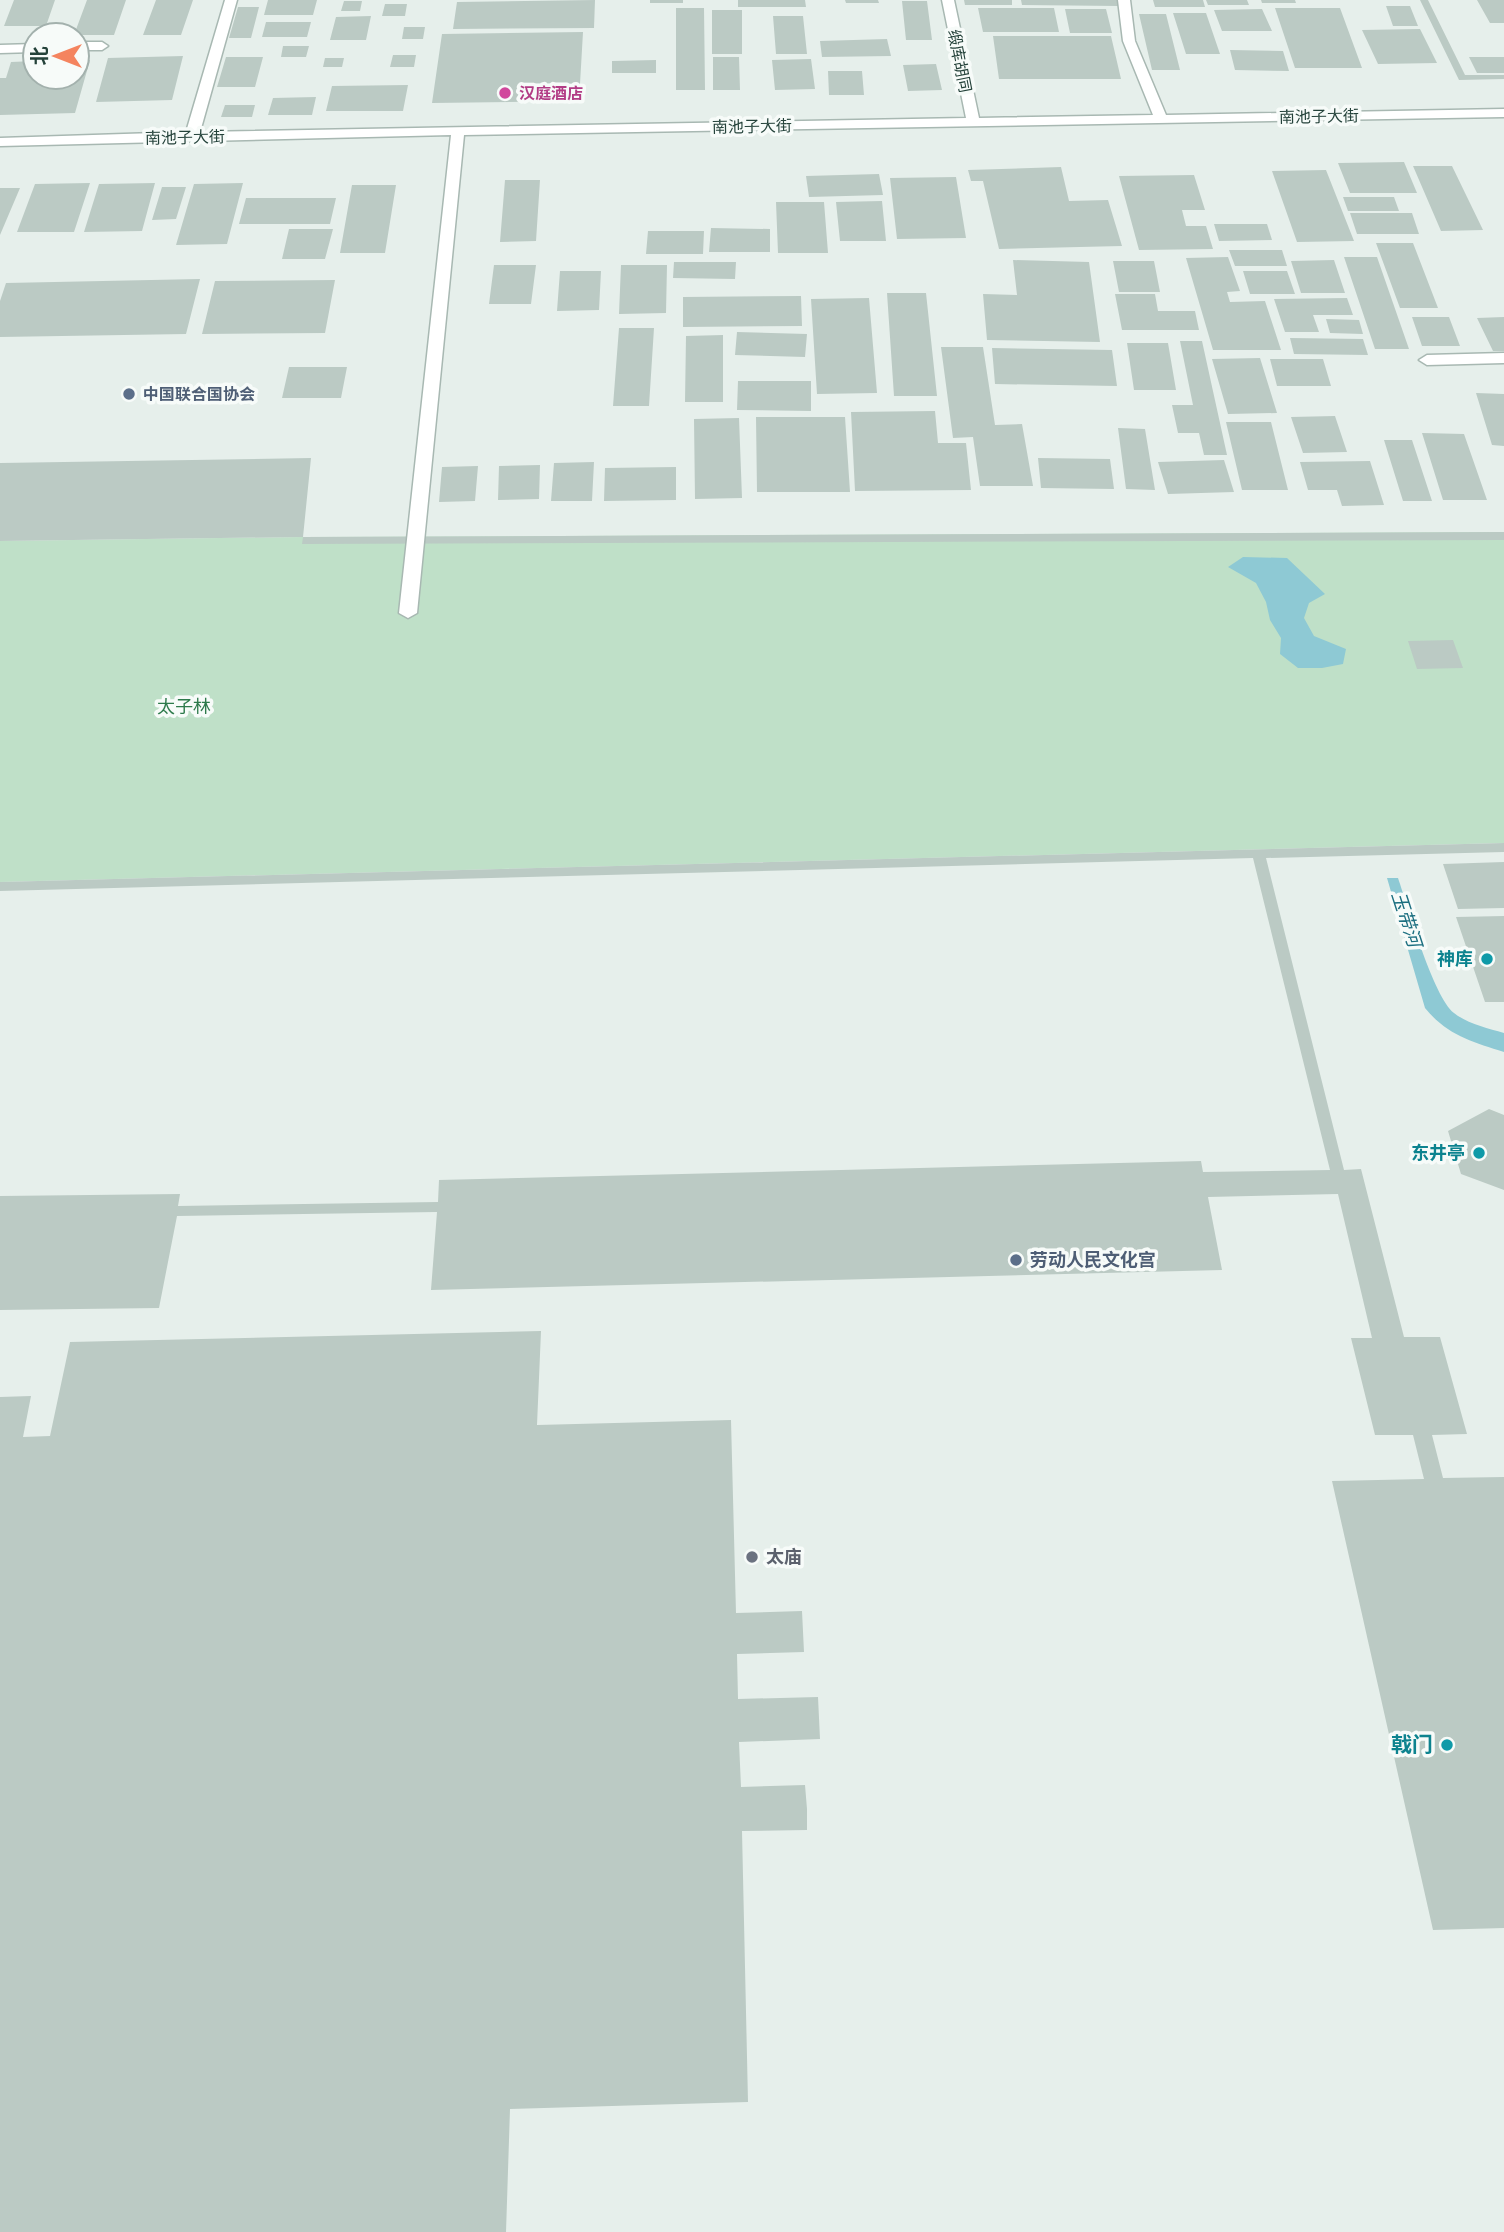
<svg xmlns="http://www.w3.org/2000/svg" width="1504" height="2232" font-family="Overpass,'Noto Sans SC',sans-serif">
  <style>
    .green { fill: #bfe0c8 }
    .water { fill: #8ec9d4 }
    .building { fill: #bbcac4 }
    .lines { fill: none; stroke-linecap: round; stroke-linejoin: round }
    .minor-casing { stroke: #a8b8b2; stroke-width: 3 }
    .minor { fill: #fff; fill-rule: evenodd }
    .hotel-dot { fill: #d1479c; stroke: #f7fbf9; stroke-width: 2.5 }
    .service-dot { fill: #5c6f8a; stroke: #f7fbf9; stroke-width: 2.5 }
    .culture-dot { fill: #0f9aa8; stroke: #f7fbf9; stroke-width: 2.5 }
    .worship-dot { fill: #6b7280; stroke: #f7fbf9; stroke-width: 2.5 }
    .labels { text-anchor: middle; stroke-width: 7; stroke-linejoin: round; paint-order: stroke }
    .far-street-label { font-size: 16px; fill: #24423a; stroke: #f7fbf9 }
    .far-hotel-label { font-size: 16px; font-weight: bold; fill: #b23c85; stroke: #f7fbf9; text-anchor: start }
    .far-service-label { font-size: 16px; font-weight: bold; fill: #4e5e75; stroke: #f7fbf9; text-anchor: start }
    .park-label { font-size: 18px; fill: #2d7a4b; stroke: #f7fbf9 }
    .culture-label { font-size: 18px; font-weight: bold; fill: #0d838f; stroke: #f7fbf9; text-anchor: end }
    .service-label { font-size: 18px; font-weight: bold; fill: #4e5e75; stroke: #f7fbf9; text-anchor: start }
    .worship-label { font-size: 18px; font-weight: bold; fill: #5b616d; stroke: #f7fbf9; text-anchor: start }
    .water-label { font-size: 19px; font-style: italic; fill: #1c6f80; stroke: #f7fbf9 }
    .near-culture-label { font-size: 21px; font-weight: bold; fill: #0d838f; stroke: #f7fbf9; text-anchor: end }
  </style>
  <rect width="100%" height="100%" fill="#e6efeb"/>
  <path class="green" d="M1504,532V843L0,882V541L303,537Z"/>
  <path class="water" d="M1243,557L1287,558L1325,594L1309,603L1304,618L1314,636L1346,649L1343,664L1322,668H1298L1280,654L1281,638L1270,620L1266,602L1256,583L1228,567Z
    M1387,878H1398C1408,907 1433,996 1454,1013C1468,1024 1487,1028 1504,1033V1052C1472,1042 1447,1035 1425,1008Z"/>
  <path class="building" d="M14,0H55L46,26H4Z
    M87,0H126L114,35H74Z
    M156,0H193L181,35H143Z
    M268,0H317L313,15H264Z
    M595,0L594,28L453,29L457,2Z
    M650,0H683V3H650Z
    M738,0H805L806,7H738Z
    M845,0H878L879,3H846Z
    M964,0H1012V5H965Z
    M1021,0H1117L1119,6L1022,5Z
    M1153,0H1203L1205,7H1155Z
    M1206,0H1247L1249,5H1208Z
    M1261,0H1295L1296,3H1262Z
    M1420,0H1428L1465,75H1504V79L1459,80Z
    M1477,0H1504V23H1490Z
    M344,1H362L360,11H341Z
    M902,1H927L932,40H906Z
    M385,4H407L405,16H382Z
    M1386,6H1410L1418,26H1393Z
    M238,7H259L251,38H229Z
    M676,8H704L705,90H676Z
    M978,8H1054L1059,32H983Z
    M1275,8H1340L1362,68H1295Z
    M1065,9H1106L1112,33H1070Z
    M1262,9L1272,31H1222L1214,10Z
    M712,10H742V54H712Z
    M1173,13H1206L1220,54H1186Z
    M1139,14H1166L1180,70H1152Z
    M371,16L366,40H330L336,17Z
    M773,16H803L807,54H776Z
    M266,22H311L307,37H262Z
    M404,27H425L423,39H402Z
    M1420,29L1437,63L1378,64L1362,30Z
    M583,32L579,101L432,103L442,34Z
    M993,36H1111L1121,79H999Z
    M887,39L891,56L822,57L820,41Z
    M283,46H309L306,57H281Z
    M1230,50L1283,51L1289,71L1235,70Z
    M393,55H416L414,67H390Z
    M183,56L172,100L96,102L108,58Z
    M226,57H263L255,87H217Z
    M713,57H739L740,90H713Z
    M1469,57H1504V73H1477Z
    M325,58H344L342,67H323Z
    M811,59L815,89L775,90L772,60Z
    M77,60H90L75,113L0,115V78H6L11,62L35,61V77H77Z
    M656,60V73H612V61Z
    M936,64L942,90L908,91L903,65Z
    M828,71H862L864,95H829Z
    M408,85L403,111H326L332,86Z
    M316,97L312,115H268L273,98Z
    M225,105H255L252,117H221Z
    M1404,162L1417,193H1350L1338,163Z
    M1413,166H1452L1483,230L1441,231Z
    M1061,167L1069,201L1108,200L1122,246L999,249L983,181H971L968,170Z
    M1326,170L1354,241L1297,242L1272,171Z
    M879,174L883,195L809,197L806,176Z
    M1194,175L1205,210H1182L1186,226H1206L1213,249L1139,250L1119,176Z
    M956,177L966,238L897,239L890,178Z
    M505,180H540L536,241L500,242Z
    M90,183L74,232H17L35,184Z
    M155,183L142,231L84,232L99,184Z
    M243,183L227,244L176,245L194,184Z
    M352,185H396L385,253H340Z
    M162,187H186L176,219L152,220Z
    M0,188H20L0,235Z
    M1343,197H1394L1399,211H1348Z
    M246,198H336L330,224H239Z
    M882,201L886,241H840L836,202Z
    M776,202H824L828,253H778Z
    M1350,213H1412L1419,234H1357Z
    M1214,224H1267L1272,240L1219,241Z
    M711,228L770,229V252H709Z
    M289,229H333L325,259H282Z
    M648,231H704L703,254H646Z
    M1376,243H1413L1438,308H1400Z
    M1229,250H1282L1287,266H1235Z
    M1228,257L1240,291L1227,292L1230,302L1265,301L1281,350H1213L1186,258Z
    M1344,257H1377L1409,349H1375Z
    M1013,260L1089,262L1100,342L987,340L983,294L1017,295Z
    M1334,260L1345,293H1301L1291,261Z
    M1113,261H1154L1160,292H1119Z
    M674,262H736L735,279L673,278Z
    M494,265H536L531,304H489Z
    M621,265H667L666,313L619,314Z
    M560,271H601L599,310L557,311Z
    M1243,271H1287L1295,294H1250Z
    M200,279L186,334L0,337V301L6,283Z
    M335,280L325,333L202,334L215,281Z
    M887,293H926L937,396H894Z
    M1115,294H1155L1158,311H1195L1199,330H1122Z
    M801,296L802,326L683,327V297Z
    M869,298L877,393L817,394L811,299Z
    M1347,298L1353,315H1313L1319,332H1285L1274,299Z
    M1412,317H1449L1460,346H1422Z
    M1504,317V351H1493L1477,318Z
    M1326,319L1359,320L1363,334L1330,333Z
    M619,328H654L649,406H613Z
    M737,332L807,334L805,357L735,355Z
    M723,335V402H685L686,336Z
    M1290,338L1363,339L1368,355L1294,354Z
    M1180,341H1202L1227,455H1204L1199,433H1178L1172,405H1193Z
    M1127,343H1168L1176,390H1134Z
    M941,347H983L995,425L1022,424L1033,486H980L973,437L953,438Z
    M992,348L1112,350L1117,386L995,384Z
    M1260,358L1277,413L1228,414L1212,359Z
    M1270,359H1323L1331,386H1277Z
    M289,367H347L341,398H282Z
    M738,381H811V411L737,410Z
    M1476,393L1504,394V446L1492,445Z
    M935,411L938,443H966L971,490L855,491L851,412Z
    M1335,416L1347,452L1303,453L1291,417Z
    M756,417H845L850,492H757Z
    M739,418L742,498L695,499L694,419Z
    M1226,422H1271L1288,490H1242Z
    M1118,428L1145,429L1155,490L1126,489Z
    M1422,433L1464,434L1487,500H1443Z
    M1384,440H1412L1432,501H1403Z
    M311,458L303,537L0,541V463Z
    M1038,458L1110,459L1114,489L1041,488Z
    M1224,460L1234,492L1168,494L1158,462Z
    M1370,461L1384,505L1342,506L1337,490H1308L1300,462Z
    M594,462L592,501H551L554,463Z
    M540,465L539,499L498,500L499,466Z
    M478,466L475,501L439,502L442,467Z
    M676,467V500L604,501L605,468Z
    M1504,532V540L302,544L303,537Z
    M1453,640L1463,668L1417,669L1408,641Z
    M1504,843V852L1266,858L1344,1170L1361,1169L1404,1337H1440L1467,1434L1432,1435L1443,1478L1504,1477V1928L1433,1930L1332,1481L1424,1479L1413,1435H1375L1351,1338H1372L1338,1194L1208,1197L1222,1270L431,1290L437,1212L177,1216L159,1308L0,1310V1196L180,1194L178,1206L438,1202L439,1180L1201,1161L1203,1172L1330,1170L1253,858L0,891V882Z
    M1504,862V908L1458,909L1443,864Z
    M1504,916V1002H1485L1456,917Z
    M1489,1109L1504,1115V1190L1461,1174L1448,1131Z
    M541,1331L537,1425L731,1420L736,1613L802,1611L804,1652L737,1654L738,1699L818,1697L820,1739L739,1742L741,1787L805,1785L807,1809V1830L742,1831L748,2102L510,2109L506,2232H0V1397L31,1396L23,1437L50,1436L70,1342Z"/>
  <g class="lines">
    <g class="minor-casing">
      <path id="minor" d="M225,0H237L200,132L966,118L942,0H954L979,118L1153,115L1123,41L1118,0H1130L1135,41L1166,115L1504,109V117L464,135L417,613L408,618L399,613L451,135L0,146V138L186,132Z
        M77,42H102L108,46L102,50H77Z
        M35,44V52L0,53V45Z
        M1504,353V363L1427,365L1419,360L1427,355Z"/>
    </g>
    <use href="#minor" class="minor"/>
  </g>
  <circle class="hotel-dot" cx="505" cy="93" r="7"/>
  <g class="service-dot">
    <circle cx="129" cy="394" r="7"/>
    <circle cx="1016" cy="1260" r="7"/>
  </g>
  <g class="culture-dot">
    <circle cx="1487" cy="959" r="7"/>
    <circle cx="1479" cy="1153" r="7"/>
    <circle cx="1447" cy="1745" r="7"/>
  </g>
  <circle class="worship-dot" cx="752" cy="1557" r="7"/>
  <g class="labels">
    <g class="far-street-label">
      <text transform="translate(960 61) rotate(79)" y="6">缎库胡同</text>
      <text transform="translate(1319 116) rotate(-1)" y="6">南池子大街</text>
      <text transform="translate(752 126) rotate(-1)" y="6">南池子大街</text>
      <text transform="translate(185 137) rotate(-1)" y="6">南池子大街</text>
    </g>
    <g class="far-hotel-label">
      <text x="519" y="99">汉庭酒店</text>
    </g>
    <g class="far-service-label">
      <text x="143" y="400">中国联合国协会</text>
    </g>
    <g class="park-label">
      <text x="184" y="713">太子林</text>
    </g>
    <g class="culture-label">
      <text x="1473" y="965">神库</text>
      <text x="1465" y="1159">东井亭</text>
    </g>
    <g class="service-label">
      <text x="1030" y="1266">劳动人民文化宫</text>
    </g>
    <g class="worship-label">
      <text x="766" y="1563">太庙</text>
    </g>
    <g class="water-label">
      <text transform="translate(1407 919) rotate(72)" y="7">玉带河</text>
    </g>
    <g class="near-culture-label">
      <text x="1433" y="1752">戟门</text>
    </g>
  </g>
  <g transform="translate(56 56) rotate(270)"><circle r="33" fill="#f7fbf9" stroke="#a3b1ad" stroke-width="2"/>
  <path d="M0-5L12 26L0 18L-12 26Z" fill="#f4845f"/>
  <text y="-10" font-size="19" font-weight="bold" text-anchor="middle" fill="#24423a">北</text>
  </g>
</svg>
